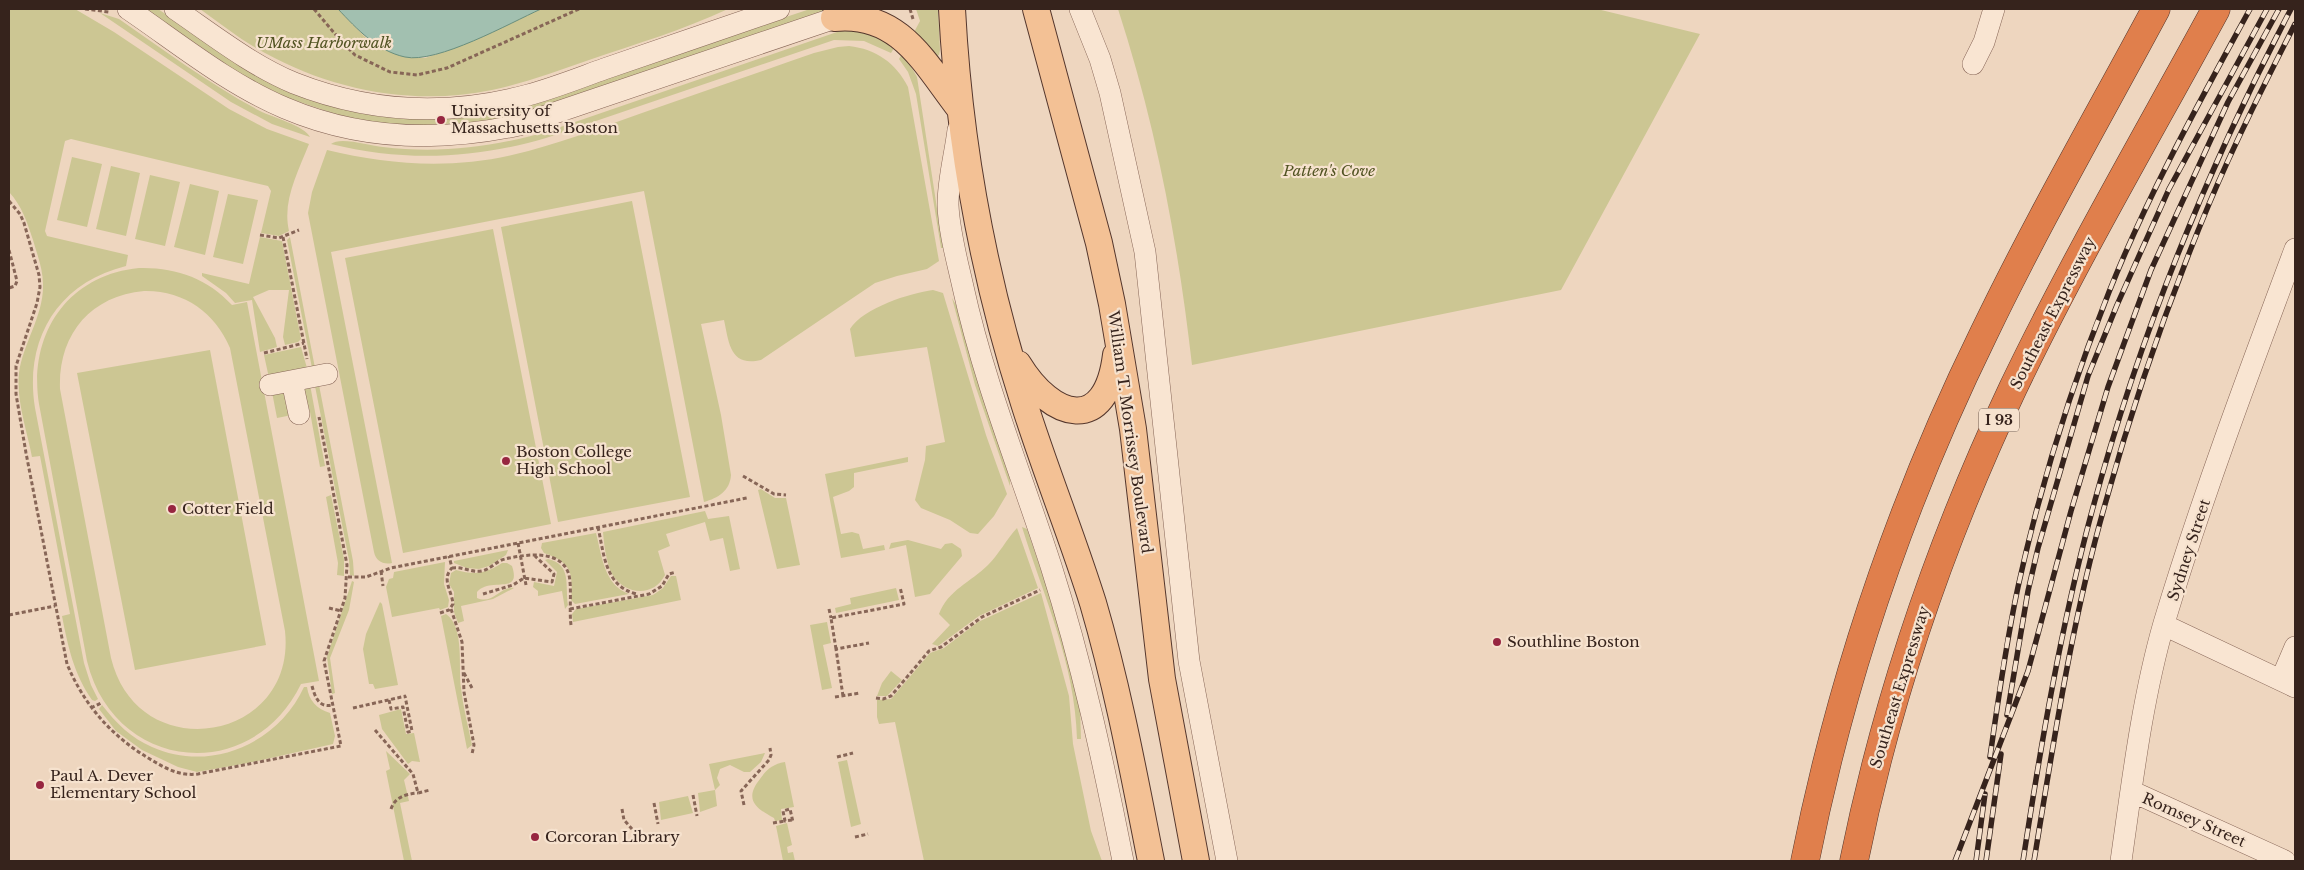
<svg xmlns="http://www.w3.org/2000/svg" width="2304" height="870" font-family="'Libre Baskerville',serif">
  <style>
    .green { fill: #ccc693; fill-rule: evenodd }
    .water { fill: #a2c0b0; stroke: #698e7d }
    .lines { fill: none; stroke-linecap: round; stroke-linejoin: round }
    .minor-casing { stroke: #876657; stroke-width: 22 }
    .major-casing { stroke: #54362c; stroke-width: 28 }
    .highway-casing { stroke: #54362c; stroke-width: 29 }
    .path { stroke: #876657; stroke-width: 3; stroke-dasharray: 4 2.5; stroke-linecap: butt }
    .minor { stroke: #f9e5d2; stroke-width: 21 }
    .major { stroke: #f3c195; stroke-width: 26 }
    .highway { stroke: #e07f4c; stroke-width: 28 }
    .rail-casing { stroke: #36231c; stroke-width: 5.5 }
    .rail { stroke: #f6e2ce; stroke-width: 4; stroke-dasharray: 11; stroke-linecap: butt }
    .poi-dot { fill: #972640; stroke: #f6e2ce; stroke-width: 2 }
    .labels { text-anchor: middle; stroke-width: 4.5; stroke-linejoin: round; paint-order: stroke }
    .shield { fill: #f6e2ce; stroke: #705c51; stroke-width: 1 }
    .shield-label { font-size: 14px; font-weight: bold; fill: #36231c }
    .park-label { font-size: 15px; font-style: italic; fill: #515322; stroke: #f6e2ce }
    .poi-label { font-size: 15px; fill: #36231c; stroke: #f6e2ce; text-anchor: start }
    .street-label { font-size: 15px; fill: #36231c; stroke: #f6e2ce }
  </style>
  <rect width="100%" height="100%" fill="#eed6bf"/>
  <path class="green" d="M9,9H75L114,32L229,109L267,129L309,144C298,172 282,201 289,231L279,236L261,233L271,191L268,186L71,139L65,141L45,231L47,236L128,255L126,266C57,283 24,340 35,408L84,663L91,685L98,699L95,701L92,700C74,674 68,647 62,616L70,614L40,456L32,457C27,431 16,400 19,373C23,343 44,315 43,284C43,269 37,254 33,240C27,222 22,206 9,192Z
    M145,9H158L219,50L370,114L433,119L484,115L506,110L810,9H834L546,108L487,122L404,126L350,119L288,98L245,77Z
    M200,9H338L366,38L405,57L425,58L449,50L541,9H728C683,30 636,44 589,60C557,71 525,83 492,90C415,106 334,91 265,53C242,41 221,24 200,9Z
    M916,9H938L940,50L939,55L934,58L912,36L920,21Z
    M1118,9H1597L1700,34L1561,290L1192,365C1178,242 1156,126 1118,9Z
    M100,13L119,19C165,51 211,85 260,111C272,117 305,126 310,137L272,124L231,102Z
    M857,29L896,45L891,53L864,41L834,40L546,138C474,159 404,162 331,144C340,136 370,146 383,147C439,154 493,147 546,132L840,31Z
    M849,46C876,49 896,63 908,87L939,261L927,269L897,276L875,283L761,360C730,367 729,343 724,320L701,324L721,415L731,475C730,491 718,498 704,502L644,191L331,252L392,563C383,565 376,561 374,552L308,213L312,192L327,150C388,165 451,169 512,155C556,145 599,128 642,113C699,93 757,73 814,53L838,47Z
    M903,52L917,77L943,248H941L916,94L908,72L899,59Z
    M72,157L102,164L87,227L57,220Z
    M111,166L140,173L126,236L96,229Z
    M150,175L180,182L165,246L135,239Z
    M190,184L219,191L205,255L174,247Z
    M228,194L258,200L243,264L213,257Z
    M632,201L690,497L558,522L501,227Z
    M493,229L551,524L403,553L345,258Z
    M260,237L282,241L301,339L298,342L285,345L283,337L289,290H269L253,297L275,338L277,347L260,352L252,300L235,303L226,293L202,276V273L249,284Z
    M290,237L315,368H312L287,240Z
    M139,268C175,267 207,278 232,305L247,302L319,681L301,684C251,786 114,772 87,661L39,404C28,335 67,275 139,268ZM144,291C183,290 215,312 230,348L285,631C297,742 138,769 111,658L60,389C58,335 90,296 144,291Z
    M933,290L943,293L986,435L1007,494L994,516L978,534L970,533L950,520L921,508L915,500L925,460L926,446L945,442L927,347L855,357L850,329C863,308 910,293 933,290Z
    M952,298L956,305L981,392L1010,479V486L975,385Z
    M301,347L307,368L269,378L264,355Z
    M210,350L266,645L135,670L77,373Z
    M319,385L353,561L354,576L350,575L349,560L315,386Z
    M302,387H310L311,390L325,466L320,467L310,412Z
    M284,390L292,415L277,418L272,392Z
    M908,457V462L854,473V487L849,491L833,497L841,534L852,532L859,534L863,549L884,545L885,550L841,558L825,474Z
    M761,489L775,498H786L800,565L777,569L758,490Z
    M331,495L344,559V576L337,575L338,563L326,497Z
    M705,511L708,519L729,516L740,569L730,571L723,538L710,541L705,522L666,534L670,546L658,551L665,575C653,598 625,595 612,574C606,562 604,544 603,532Z
    M1022,527L1027,529L1054,608L1080,707L1081,739H1077C1075,663 1044,598 1022,527Z
    M1017,528L1038,588L979,616L938,646L932,644L950,625L939,614C948,590 971,582 988,565C999,554 1006,540 1017,528Z
    M596,533C602,556 604,585 629,594L575,604L571,600C573,572 572,563 544,553L541,548L542,543Z
    M908,540L941,549L945,544L952,543L961,549L962,556L930,594L915,597L906,545L889,549L891,543Z
    M508,550L506,555L489,566L479,569L467,568L454,563V561Z
    M548,559C572,564 565,586 568,605L565,609L562,591L538,596V591L533,587L534,582L554,586L557,572L545,560Z
    M445,562L444,584L449,600L448,607L440,610L439,608L392,617L386,587L389,579L393,578L394,572Z
    M502,563H507L512,566C522,596 490,576 477,592V598C493,605 500,586 514,588L493,599L461,606L464,621L458,623L454,612V592L449,584L451,573L456,570C475,575 485,574 502,563Z
    M671,576H676L681,600L573,622L572,614L576,609L653,595L663,588Z
    M352,581L354,582L349,610L330,658L335,693L332,694L327,657Z
    M896,588L899,600L836,613L835,608L851,604L850,598Z
    M1041,593L1069,696L1073,744L1091,831L1102,861H924L895,722L879,724L877,717V700L891,699L930,653L944,648L978,622Z
    M380,602L382,604L398,685L375,689L373,684H369L363,649L366,634Z
    M446,614C465,627 458,668 461,688C463,707 468,726 472,745L467,749L441,616Z
    M827,622L831,643L823,645L832,688L822,690L810,625Z
    M891,671L902,680L887,696H877L882,683Z
    M304,687H307C309,701 317,709 330,713L335,736L333,744L248,763L197,772L178,767L142,750L116,731L99,709L102,705C116,723 131,738 152,747C210,773 278,744 304,687Z
    M401,709L406,734L414,733L420,762L412,761L408,764L382,729L379,715Z
    M386,751L410,774L404,780L409,801L400,803L412,861H404L386,771L390,769Z
    M765,753L761,762L750,772H744L730,765L720,769L717,778L720,785L715,790L717,806L700,812L698,793L715,790L709,764Z
    M847,760L861,824L851,827L838,762Z
    M785,762L794,807L781,809L782,820L775,821L774,818C755,808 744,799 760,779C767,769 773,764 785,762Z
    M688,796L693,813L661,820L659,802Z
    M787,823L792,845L787,847L788,853L793,852L795,861H783L776,826Z"/>
  <path class="water" d="M338,9H541C510,23 437,64 405,57C377,51 357,29 338,9Z"/>
  <g class="lines">
    <g class="minor-casing">
      <path id="minor" d="M128,9C178,43 228,84 285,108C360,140 440,142 519,125L850,13
        M175,9C213,35 251,65 294,83C370,113 450,116 528,95C554,88 579,78 604,69C662,49 721,29 779,9
        M1080,9L1100,59L1110,93L1145,252L1189,661L1227,861
        M1973,64L1984,42L1994,9
        M958,130C955,155 948,179 948,205C949,232 957,260 963,287C984,383 1021,473 1051,566C1082,663 1103,761 1123,861
        M292,381L299,414
        M270,385L327,374
        M2164,625L2295,687
        M2281,680L2295,647
        M2131,791L2285,861
        M2121,861C2132,784 2142,699 2164,623C2202,497 2249,372 2295,249"/>
    </g>
    <g class="major-casing">
      <path id="major" d="M952,9C959,142 983,275 1024,403C1045,470 1072,536 1093,603C1118,688 1134,775 1151,861
        M1036,9L1099,243L1112,304L1133,429L1162,679L1196,861
        M834,18C900,11 925,64 960,109
        M1018,364C1052,420 1106,435 1116,355"/>
    </g>
    <g class="highway-casing">
      <path id="highway" d="M1805,861C1841,680 1902,500 1984,333C2037,223 2098,117 2156,9
        M1854,861C1887,698 1942,538 2013,388C2075,259 2148,134 2216,9"/>
    </g>
    <path class="path" d="M85,9L109,12
      M314,9L341,41L355,55L390,72L417,75L447,68L579,9
      M910,9L913,19
      M9,201L20,214L24,223L39,275L40,287L37,303L16,366V394L26,453L67,664C85,707 114,739 155,762C168,770 182,776 198,774L341,746L324,661L345,598L347,565L319,417
      M260,235L279,238L299,230
      M283,237L307,359
      M9,250L17,281L15,286L9,288
      M264,353L304,343
      M743,476L774,494L786,495
      M598,527C604,554 605,587 637,594
      M518,543L526,585
      M452,568C462,566 471,573 482,571C491,569 496,561 505,559C526,554 562,549 569,575C572,589 569,610 571,625
      M381,571L383,586
      M348,577H366L391,568L747,498
      M483,594L513,585L524,578L552,582L554,574L535,556
      M329,608L341,611
      M451,609L462,642L464,692L474,745L472,754
      M570,609L649,594L662,586L669,574L676,572
      M829,609L831,618
      M440,613L449,610L453,604C452,591 441,579 452,568L449,556
      M9,615L55,606
      M836,649L831,618L904,604L900,587
      M464,673L472,688
      M312,686C315,697 319,708 332,705
      M843,696L836,649L869,643
      M835,697L860,693
      M876,698L883,699L891,696L929,651L941,647L982,617L1040,590
      M389,700L391,709L403,707L408,732L412,731L405,696
      M91,708L101,703
      M353,708L406,696
      M375,730L413,774L418,793L430,790
      M837,757L853,753
      M693,795L697,816
      M654,803L658,824
      M744,805L741,791L769,760L771,755L770,748
      M391,809C395,797 406,794 418,793
      M622,809L624,820L632,829
      M792,820L785,821L783,811L790,809L793,822
      M773,823L785,821
      M855,837L868,834"/>
    <use href="#minor" class="minor"/>
    <use href="#major" class="major"/>
    <use href="#highway" class="highway"/>
    <g class="rail-casing">
      <path id="rail" d="M2007,715L2028,591L2038,548L2088,376L2117,305L2169,189L2267,9
        M1990,757C1998,700 2006,643 2018,587C2040,487 2071,387 2109,292C2148,194 2200,101 2250,9
        M1955,861L2028,671L2071,511L2108,387L2151,270L2228,102L2279,9
        M1976,861L1985,794
        M1986,861L2001,754
        M2023,861C2041,744 2061,626 2092,511C2139,337 2207,169 2291,9
        M2034,861C2054,740 2072,619 2106,501C2134,400 2169,300 2209,204C2235,142 2265,83 2295,24"/>
    </g>
    <use href="#rail" class="rail"/>
  </g>
  <g class="poi-dot">
    <circle cx="441" cy="120" r="5"/>
    <circle cx="506" cy="461" r="5"/>
    <circle cx="172" cy="509" r="5"/>
    <circle cx="1497" cy="642" r="5"/>
    <circle cx="40" cy="785" r="5"/>
    <circle cx="535" cy="837" r="5"/>
  </g>
  <g class="labels">
    <rect class="shield" x="1979" y="408.5" width="40" height="23" rx="4"/>
    <g class="shield-label">
      <text x="1999" y="425">I 93</text>
    </g>
    <g class="park-label">
      <text x="324" y="48">UMass Harborwalk</text>
      <text x="1329" y="176">Patten's Cove</text>
    </g>
    <g class="poi-label">
      <text x="451" y="116">University of<tspan x="451" dy="17">Massachusetts Boston</tspan></text>
      <text x="516" y="457">Boston College<tspan x="516" dy="17">High School</tspan></text>
      <text x="182" y="514">Cotter Field</text>
      <text x="1507" y="647">Southline Boston</text>
      <text x="50" y="781">Paul A. Dever<tspan x="50" dy="17">Elementary School</tspan></text>
      <text x="545" y="842">Corcoran Library</text>
    </g>
    <g class="street-label">
      <text transform="translate(2053 313) rotate(-63)" y="5">Southeast Expressway</text>
      <text transform="translate(1130 432) rotate(82)" y="5">William T. Morrissey Boulevard</text>
      <text transform="translate(2189 550) rotate(-72)" y="5">Sydney Street</text>
      <text transform="translate(1900 687) rotate(-73)" y="5">Southeast Expressway</text>
      <text transform="translate(2194 820) rotate(24)" y="5">Romsey Street</text>
    </g>
  </g>
  <rect width="2304" height="870" fill="none" stroke="#36231c" stroke-width="20"/>
</svg>
